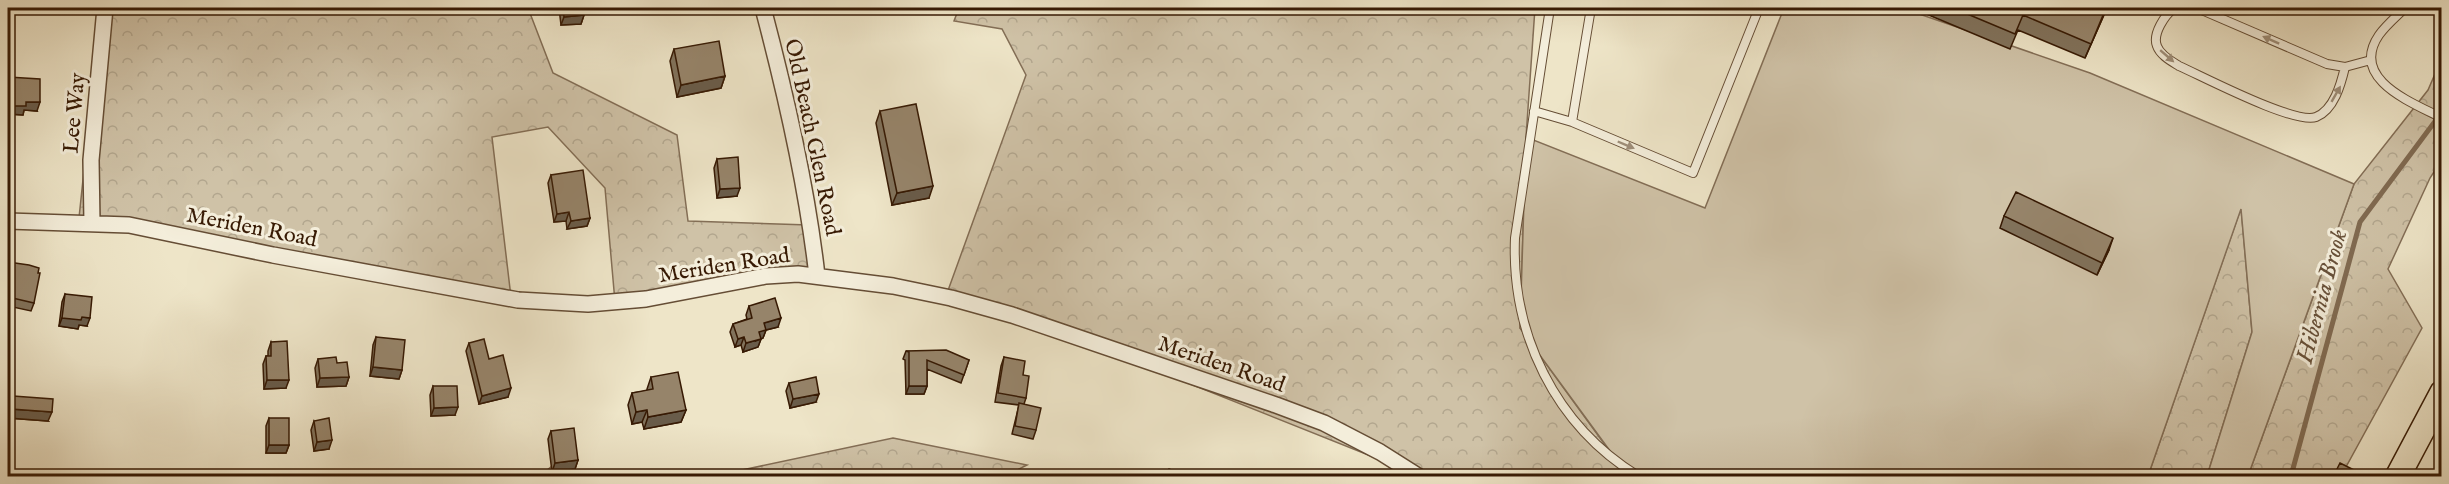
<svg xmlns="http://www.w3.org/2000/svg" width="2449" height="484" font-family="'IM FELL English',serif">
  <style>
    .forest { fill: url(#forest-crowns); stroke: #836e56; stroke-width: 1.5 }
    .green { fill: #cfc2a7; stroke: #836e56; stroke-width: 1.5 }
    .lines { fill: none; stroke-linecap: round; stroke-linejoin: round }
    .stream { stroke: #806a51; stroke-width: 5 }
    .lane-casing { stroke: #654d35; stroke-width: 10 }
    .street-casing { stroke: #654d35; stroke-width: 18 }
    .primary-casing { stroke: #371a04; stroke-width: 27 }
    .lane { stroke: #f4eedb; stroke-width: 8 }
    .street { stroke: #f4eedb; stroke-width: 15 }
    .primary { stroke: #eee5c8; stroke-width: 24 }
    .wall { fill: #81725b; stroke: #371a04; stroke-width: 1.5 }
    .shaded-wall { fill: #695c4a; stroke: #371a04; stroke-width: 1.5 }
    .building { fill: #96846a; stroke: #371a04; stroke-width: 1.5 }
    .oneway { fill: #9f8f7a }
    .labels { text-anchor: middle; stroke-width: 6; stroke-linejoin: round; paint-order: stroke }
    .street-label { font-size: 22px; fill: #371a04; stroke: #f4eedb }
    .water-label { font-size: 24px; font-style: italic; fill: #675038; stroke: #f4eedb }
  </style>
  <defs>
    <pattern id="forest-crowns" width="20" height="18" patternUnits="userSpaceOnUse" patternTransform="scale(1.5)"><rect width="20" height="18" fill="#cfc2a7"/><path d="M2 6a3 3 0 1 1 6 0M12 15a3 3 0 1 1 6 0" fill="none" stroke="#b2a68e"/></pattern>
  </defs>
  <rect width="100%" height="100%" fill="#eee5c8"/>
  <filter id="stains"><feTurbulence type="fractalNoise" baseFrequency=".00333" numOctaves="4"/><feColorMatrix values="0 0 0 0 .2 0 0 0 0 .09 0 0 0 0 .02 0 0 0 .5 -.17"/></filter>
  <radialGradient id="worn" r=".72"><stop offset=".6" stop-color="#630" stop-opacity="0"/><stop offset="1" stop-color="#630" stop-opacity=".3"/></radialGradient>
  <path class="forest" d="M101,8H528L553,73L677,135L688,221L809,225L812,273L615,302L605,188L548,127L492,137L511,297L79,218Z
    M959,8H1535L1526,137L1520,328L1624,471L1623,476H1410L1396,466L1095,346L946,296L1026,75L1002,29L954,21Z
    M2441,60V161L2430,178L2388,269L2422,328L2341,476H2248L2354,184L2428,90Z
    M2241,208L2252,332L2207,476H2148Z
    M893,438L1027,465L1005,476H714Z
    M552,466L613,476H540Z"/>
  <path class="green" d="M1784,8H1902L2090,73L2354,184L2248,476H2207L2252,332L2241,209L2148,476H1623L1624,470L1520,328L1526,137L1705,208Z"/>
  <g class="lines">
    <path class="stream" d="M2291,476L2360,222L2442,112"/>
    <g class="lane-casing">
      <path id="lane" d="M1550,8L1515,238C1511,334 1555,425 1638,476
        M2174,8C2165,15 2152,34 2157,46C2160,55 2171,61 2179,66C2202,76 2295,125 2316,117C2334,110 2341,84 2345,67
        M2197,8L2327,64L2345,67L2371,60
        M2405,8C2397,16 2386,25 2379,35C2349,79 2411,102 2442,118
        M1534,111L1572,122L1591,8
        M1572,122L1693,173L1759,8"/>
    </g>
    <g class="street-casing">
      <path id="street" d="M763,8C786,95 807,186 817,276
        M8,221L129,225L273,255L518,300L588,304L646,299L766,276L798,274L893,286L951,298L1012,315L1276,405L1324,423L1380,452L1418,476
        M92,223L91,160L105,8"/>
    </g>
    <g class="primary-casing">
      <path id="primary" d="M2398,476L2442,393"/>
    </g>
    <use href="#lane" class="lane"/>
    <use href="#street" class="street"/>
    <use href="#primary" class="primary"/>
  </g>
  <path class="wall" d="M559,8H583L584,15L581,24L561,25Z
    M1912,8H2107L2085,58L2018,30L2010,49Z
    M674,49L725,76L721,88L677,97L670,61Z
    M8,77L37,111L24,110L23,115L8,114Z
    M880,111L929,198L892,205L876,123Z
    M717,159L737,196L717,198L714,168Z
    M551,175L590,218L587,226L567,229L566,221L554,222L548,183Z
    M2004,216L2109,250L2097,275L2000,228Z
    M8,262L34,303L31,311L8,306Z
    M65,294L87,326L79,325L78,329L59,326L62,302Z
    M749,306L778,327L766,330L763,338L761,339L758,347L743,352L741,345L735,347L730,332L733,324L747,319L746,315Z
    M376,337L402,370L399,379L370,376L373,345Z
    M271,342L286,388L264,389L263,364L266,356H268V351Z
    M469,343L489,359L508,397L479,404L466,351Z
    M906,351L969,360L961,383L927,369V386L924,394H906L905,360L903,359Z
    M1004,357L1023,375L1026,398L1024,404L1036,430L1033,439L1012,434L1019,405L995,402L1001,366Z
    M318,359L337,363L349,377L346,386L317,387L315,368Z
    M651,377L686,410L681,422L644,429L642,422L632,424L628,405L632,393L647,391V389Z
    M789,383L816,402L790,408L786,391Z
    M433,386L455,415L431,416L430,395Z
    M13,396L48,421L8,418L10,404Z
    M269,418L289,445L286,453H266V426Z
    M314,421L329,449L314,451L311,430Z
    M551,431L578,460L575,469L552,472L548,439Z"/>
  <path class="shaded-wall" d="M11,8H57L55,13Z
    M2106,8H2107L2085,58L2091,44Z
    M584,15L581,24L561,25L564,17Z
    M725,76L721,88L677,97L681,85Z
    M8,94H11L8,102Z
    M26,102H40L37,111L24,110L23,115L8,114L11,106Z
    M933,186L929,198L892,205L897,193Z
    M740,188L737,196L717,198L720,189Z
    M569,212L566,221L554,222L557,214Z
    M590,218L587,226L567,229L571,221Z
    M2113,238L2109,250L2097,275L2102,263Z
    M82,317L90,318L87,326L79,325L78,329L59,326L62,318Z
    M781,318L778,327L766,330L763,338L756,341L759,332L764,323Z
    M744,337L741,345L735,347L738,339Z
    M761,339L758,347L743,352L746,343Z
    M373,367L402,370L399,379L370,376Z
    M349,377L346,386L317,387L320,378Z
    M267,380H289L286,388L264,389Z
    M909,386H927L924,394H906Z
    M511,388L508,397L479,404L482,396Z
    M819,394L816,402L790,408L793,399Z
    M458,407L455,415L431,416L434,408Z
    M11,409L52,412L48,421L8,418Z
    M647,410L642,422L632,424L636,412Z
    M686,410L681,422L644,429L648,417Z
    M332,440L329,449L314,451L317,442Z
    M269,445H289L286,453H266Z
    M578,460L575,469L552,472L555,463Z"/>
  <path class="building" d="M563,8H583L584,15L564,17Z
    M1953,8H2106L2091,44L2023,15L2015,34Z
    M719,41L725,76L681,85L674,49Z
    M8,77L40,79V102H26V106H11V94H8Z
    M916,104L933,186L897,193L880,111Z
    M738,157L740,188L720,189L717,159Z
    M583,170L590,218L571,221L569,212L557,214L551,175Z
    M2016,192L2113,238L2102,263L2004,216Z
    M8,262L29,265L39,268L38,273H40L34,303L8,297Z
    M65,294L92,297L90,318L82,317L81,320L62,318Z
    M775,298L781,318L764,323L766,330L759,332L761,339L746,343L744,337L738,339L733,324L752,318L749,306Z
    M376,337L405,340L402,370L373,367Z
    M484,339L489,359L503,355L511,388L482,396L469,343Z
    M287,341L289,380H267L266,356H271V342Z
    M946,350L969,360L964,375L927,360V386H909V352L906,351Z
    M336,357L337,363L347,362L349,377L320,378L318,359Z
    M1004,357L1025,361L1023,375L1029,376L1026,398L998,393Z
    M678,372L686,410L648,417L647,410L636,412L632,393L653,389L651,377Z
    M816,377L819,394L793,399L789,383Z
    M433,386H457L458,407L434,408Z
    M13,396L53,399L52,412L11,409Z
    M1019,403L1041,408L1036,430L1015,426Z
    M269,418H289V445H269Z
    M329,418L332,440L317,442L314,421Z
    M574,428L578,460L555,463L551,431Z
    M2340,463L2364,475V477H2333Z
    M1169,469L1188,477H1166Z"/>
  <defs><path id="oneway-solid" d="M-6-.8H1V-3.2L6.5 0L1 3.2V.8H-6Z" transform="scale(1.5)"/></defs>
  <g class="oneway">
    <use href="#oneway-solid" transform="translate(2271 40) rotate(-156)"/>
    <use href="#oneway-solid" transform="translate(2167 56) rotate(41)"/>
    <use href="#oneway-solid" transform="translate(2336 94) rotate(-60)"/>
    <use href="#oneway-solid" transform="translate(1626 145) rotate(23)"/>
  </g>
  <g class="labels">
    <g class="street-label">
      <text transform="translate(73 113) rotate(-85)" y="8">Lee Way</text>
      <text transform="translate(814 137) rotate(78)" y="8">Old Beach Glen Road</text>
      <text transform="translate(252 226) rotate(11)" y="8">Meriden Road</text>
      <text transform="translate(724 264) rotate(-9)" y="8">Meriden Road</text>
      <text transform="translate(1222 363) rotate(19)" y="8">Meriden Road</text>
    </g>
    <g class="water-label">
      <text transform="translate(2321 296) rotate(-75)" y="8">Hibernia Brook</text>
    </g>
  </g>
  <rect width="2449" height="484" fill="none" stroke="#eee5c8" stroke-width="30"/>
  <rect x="9" y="9" width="2431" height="466" fill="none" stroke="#371a04" stroke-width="3"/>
  <rect x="15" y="15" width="2419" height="454" fill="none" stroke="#371a04" stroke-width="1.5"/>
  <rect width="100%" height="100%" filter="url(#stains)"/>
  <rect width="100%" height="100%" fill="url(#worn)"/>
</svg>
